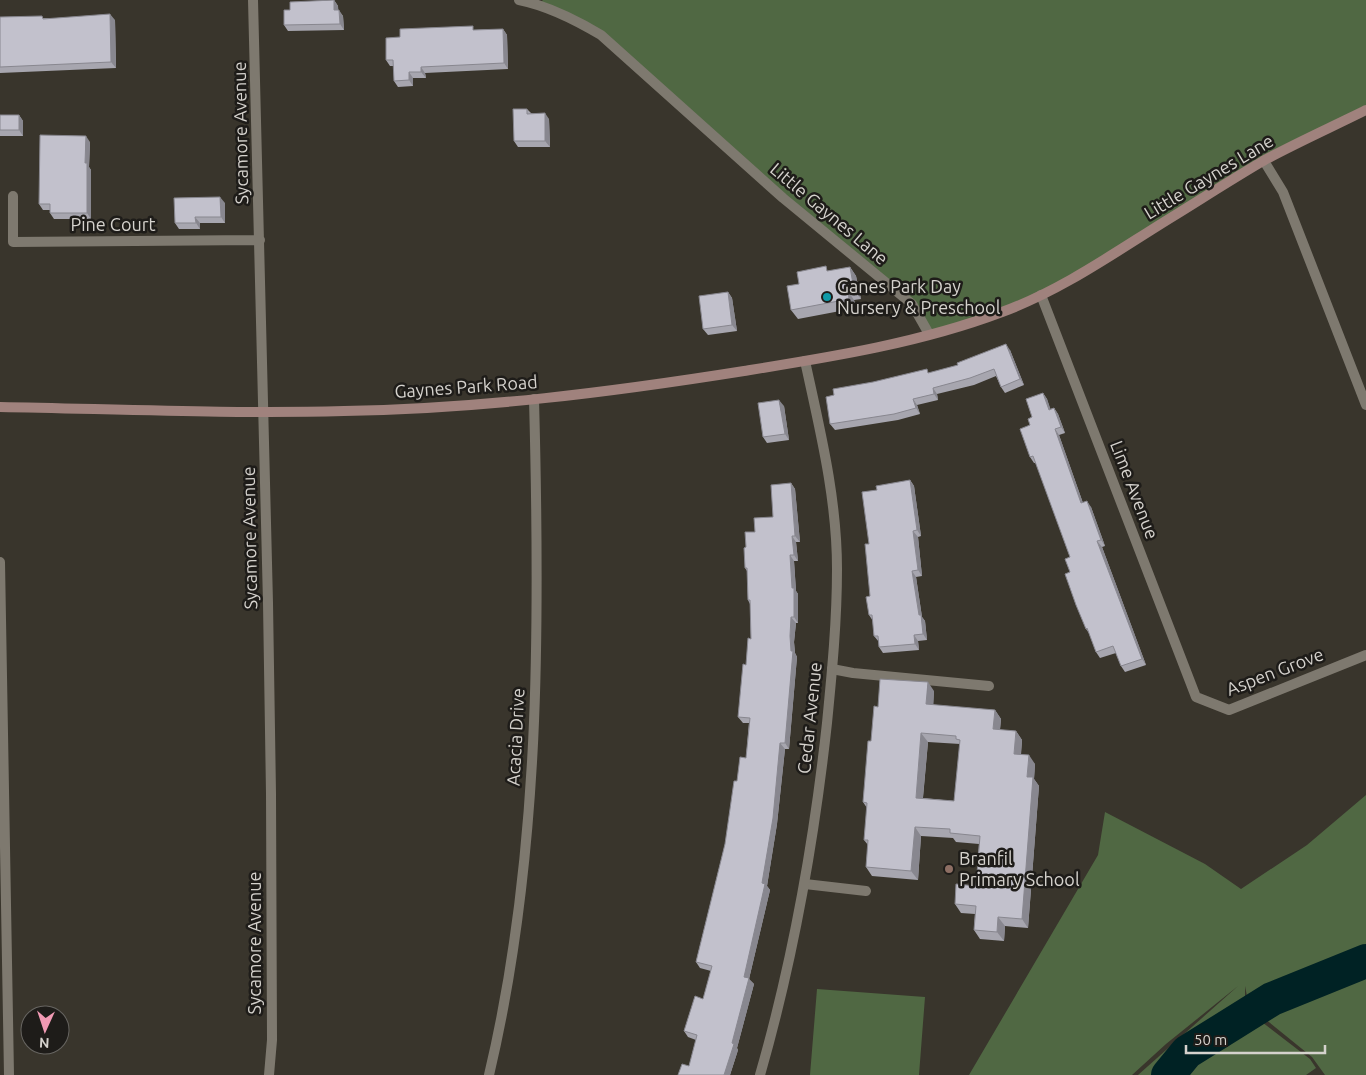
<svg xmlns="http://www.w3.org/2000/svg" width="1366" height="1075" font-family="Ubuntu,sans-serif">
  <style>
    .green { fill: #506843 }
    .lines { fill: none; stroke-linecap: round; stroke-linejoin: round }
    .river { stroke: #002224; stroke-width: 34 }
    .lane { stroke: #7e796f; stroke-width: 10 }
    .street { stroke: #7e796f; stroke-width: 10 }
    .secondary { stroke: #a0827d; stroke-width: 10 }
    .wall { fill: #a7a6af; fill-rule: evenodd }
    .shaded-wall { fill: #88878f }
    .building { fill: #c2c1cc; stroke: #88878f; fill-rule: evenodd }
    .culture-dot { fill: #0f9aa8; stroke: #1e1c19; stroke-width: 2 }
    .education-dot { fill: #8d6e63; stroke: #1e1c19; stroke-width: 2 }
    .labels { text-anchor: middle; stroke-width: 5; stroke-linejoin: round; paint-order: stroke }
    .street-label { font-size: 18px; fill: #d5d2cd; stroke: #1e1c19 }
    .poi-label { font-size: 18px; fill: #d5d2cd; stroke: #1e1c19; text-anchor: start }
  </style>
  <rect width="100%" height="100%" fill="#39352c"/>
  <path class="green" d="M543,0H1366V110L1267,159L1041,295L929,334L912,304L601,35L539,4Z
    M1366,795V1075H1325L1312,1057L1249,1006L1245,986V1009L1310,1059L1316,1068L1306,1075H1138L1238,986L1166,1044L1132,1075H969L1098,855L1105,812L1205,864L1241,889L1307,845Z
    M817,989L925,997L919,1075H810Z"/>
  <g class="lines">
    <path class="river" d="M1168,1075L1187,1052L1272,999L1366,961"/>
    <path class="lane" d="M832,669L853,673L989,686
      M805,884L866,891"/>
    <path class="street" d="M253,0L268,603L271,794L272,1040L269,1075
      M519,0C549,6 576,20 601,35L783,198L912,304L929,334
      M1264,161L1283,192L1366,405
      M13,196V242L260,240
      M1041,295L1196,697L1229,710L1366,655
      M0,562L9,1075
      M489,1075C541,856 540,622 534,399
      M760,1075C793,960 814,842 827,723C832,672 837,621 837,569C837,498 820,430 805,361"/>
    <path class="secondary" d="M0,407C115,409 230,414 344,411C478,409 612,392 744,371C831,357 920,343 1002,312C1065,289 1121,248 1177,214C1206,196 1234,178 1263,161C1296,143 1332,127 1366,110"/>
  </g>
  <path class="wall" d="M334,0L338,6V10L343,16L344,30L288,31L284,25L290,10Z
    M0,17L115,20L116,68L0,73Z
    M503,29L507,35L508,69L425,73L426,78H413V86L398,87L394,81V66H390L386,60L400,37L476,30Z
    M527,109L531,113L549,119L550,147H518L514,141Z
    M0,115H19L23,121V136H0Z
    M90,142L89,167L91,170V219H54L50,213V210H43L39,204Z
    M225,203V223H200V229H179L175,223Z
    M850,267L856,276L861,299L854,300L856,308L798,319L791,310L799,284L830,271Z
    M728,292L732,298L737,331L708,335L703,329Z
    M1010,350L1024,385L1005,393L1001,387L996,376L974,385L937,394L938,400L917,405L920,414L898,420L835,430L830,424L930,373L958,365Z
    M1043,393L1047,399L1050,409L1054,408L1058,414L1065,433L1059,435L1083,503L1091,507L1105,546L1102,547L1146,665L1125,672L1121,666L1116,653L1100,658L1096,652L1089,633L1086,629L1070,572V557L1036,463H1034L1030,457V425L1032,417Z
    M784,406L789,440L767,443L763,437Z
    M910,480L914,486L921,536L918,537L922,576L916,577L922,617L925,621L927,640L918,641L919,650L883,653L879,647V642L874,636L873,621L869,615L870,596L869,544L877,490Z
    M791,483L795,489L800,542H796L798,561H794L796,591L798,594V623H796L794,642L795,653L797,657L789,749H785L777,824L767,886L770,890L749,979L754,984L737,1048L738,1050L730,1075H678L689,1066L696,1040L688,1037L684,1031L703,999L711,971L700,968L696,962L725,844L737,781L746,758L749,723H743L738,717L746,665L751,639L750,604L748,600L747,571L745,568L746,547L755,532L773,517Z
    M934,691L933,705L995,710L1001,719L1000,730L1016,731L1022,740L1021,755L1035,764L1034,779L1039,786L1028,928L1005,926L1004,941L980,939L974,930L975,914L961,913L955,904L976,886L979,844L956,842L953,838L921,836L918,880L872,876L866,867L868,845L864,840L867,808L863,802L871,741L878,707ZM928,742L960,744L954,801L923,798Z"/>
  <path class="shaded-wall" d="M334,0L338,6L339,16L334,10Z
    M339,10L343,16L344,30L340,24Z
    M110,14L115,20L116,68L111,62Z
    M503,29L507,35L508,69L504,63Z
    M421,67L425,73L426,78L421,72Z
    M409,72L413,78V86L409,80Z
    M545,113L549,119L550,147L545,141Z
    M19,115L23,121V136L19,130Z
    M86,136L90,142L89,167L91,170V219L87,213L85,163Z
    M220,197L225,203V223L221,217Z
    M195,217L200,223V229L196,223Z
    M850,267L856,276L861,299L854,290Z
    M848,291L854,300L856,308L849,299Z
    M728,292L732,298L737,331L732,325Z
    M1006,344L1010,350L1024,385L1020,379Z
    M933,388L937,394L938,400L934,394Z
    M1043,393L1047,399L1053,416L1049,410Z
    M913,399L917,405L920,414L916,408Z
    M779,400L784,406L789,440L785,434Z
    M1054,408L1058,414L1065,433L1061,427Z
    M1055,429L1059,435L1085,509L1081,503Z
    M910,480L914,486L921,536L917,530Z
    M791,483L795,489L800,542L795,536Z
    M1087,501L1091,507L1105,546L1101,540Z
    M913,531L918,537L922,576L918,570Z
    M792,536L796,542L798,561L794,555Z
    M1097,541L1102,547L1146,665L1142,659Z
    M790,555L794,561L796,591L798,594V623L794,617Z
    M912,571L916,577L922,617L925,621L927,640L923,634L919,615Z
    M791,617L796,623L794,642L795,653L797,657L789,749L785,743L791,651L790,636Z
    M914,635L918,641L919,650L915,644Z
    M928,682L934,691L933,713L926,704Z
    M995,710L1001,719L999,738L993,729Z
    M1016,731L1022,740L1020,763L1014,754Z
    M921,733L928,742L922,807L916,798Z
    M780,743L785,749L777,824L767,886L770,890L749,979L754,984L737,1048L738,1050L730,1075H724L732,1043L744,977Z
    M1029,755L1035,764L1034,779L1039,786L1028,928L1022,919L1027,777Z
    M915,827L921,836L918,880L911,871Z
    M998,917L1005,926L1004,941L997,932Z"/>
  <path class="building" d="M334,0V10H339L340,24L284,25V10H290V2Z
    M110,14L111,62L0,67V17L42,16L43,19Z
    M473,26V30L503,29L504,63L421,67V72H409V80L394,81L393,60H386V38L400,37V29Z
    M513,109H527V114L545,113V141H514Z
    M0,115H19V130H0Z
    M40,135L86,136L85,163H87V213H50V204H39Z
    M220,197L221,217H195L196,223H175L174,198Z
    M826,266L827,271L850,267L854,290L848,291L849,299L791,310L787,286L799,284L797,272Z
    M728,292L732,325L703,329L699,296Z
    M1006,344L1020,379L1001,387L994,369L970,378L933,388L934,394L913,399L916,408L894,414L830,424L826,397L834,395L833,389L873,382L927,369L928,373L958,365L957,363Z
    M1043,393L1049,410L1054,408L1061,427L1055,429L1081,503L1087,501L1101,540L1097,541L1142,659L1121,666L1113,646L1096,652L1087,628L1086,629L1076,605L1065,574L1070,572L1065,559L1070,557L1033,456L1030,457L1020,429L1030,425L1028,419L1032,417L1026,399Z
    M779,400L785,434L763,437L758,403Z
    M910,480L917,530L913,531L918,570L912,571L919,615H921L923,634L914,635L915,644L879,647L878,636H874L872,615H869L866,597L870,596L865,544H869L862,492L877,490L876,486Z
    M791,483L795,536H792L794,555H790L792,588H794V617H791L790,636L791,651H793L785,743H780L773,818L762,883L765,884L744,977L749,978L732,1043L734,1044L724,1075H678L682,1064L689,1066L697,1035L684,1031L695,996L703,999L712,966L696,962L725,844L734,781H737L740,757L746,758L750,718L738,717L743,664L746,665L748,638L751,639L750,600H748L747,568H745L744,548L746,547L745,532H755L754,518L773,517L771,485Z
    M880,679L928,682L926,704L995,710L993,729L1016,731L1014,754L1029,755L1027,777H1033L1022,919L998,917L997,932L974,930L976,906L955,904L956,884L976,886L980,836L950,833V829L915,827L911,871L866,867L868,840H864L867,803L863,802L868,741H871L874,706L878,707ZM921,733L956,736V739L960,740L954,801L916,798Z"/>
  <circle class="culture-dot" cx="827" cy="297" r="5"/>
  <circle class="education-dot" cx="949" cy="869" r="5"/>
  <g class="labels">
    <g class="street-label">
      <text transform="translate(241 133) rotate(-91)" y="6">Sycamore Avenue</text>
      <text transform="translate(1209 177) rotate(-31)" y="6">Little Gaynes Lane</text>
      <text transform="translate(829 214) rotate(40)" y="6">Little Gaynes Lane</text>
      <text x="113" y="231">Pine Court</text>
      <text transform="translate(466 387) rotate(-4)" y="6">Gaynes Park Road</text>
      <text transform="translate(1134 490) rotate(69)" y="6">Lime Avenue</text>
      <text transform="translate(250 538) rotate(-91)" y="6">Sycamore Avenue</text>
      <text transform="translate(1275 672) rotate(-21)" y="6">Aspen Grove</text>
      <text transform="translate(810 718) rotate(-84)" y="6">Cedar Avenue</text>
      <text transform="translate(516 737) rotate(-87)" y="6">Acacia Drive</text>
      <text transform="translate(255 943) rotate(-90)" y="6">Sycamore Avenue</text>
    </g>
    <g class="poi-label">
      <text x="837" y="293">Ganes Park Day<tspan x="837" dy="21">Nursery &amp; Preschool</tspan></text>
      <text x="959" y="865">Branfil<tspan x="959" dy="21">Primary School</tspan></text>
    </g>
  </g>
  <g transform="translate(45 1030) rotate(183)"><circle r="24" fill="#1e1c19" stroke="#676561"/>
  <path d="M0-4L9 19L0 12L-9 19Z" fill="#f19ab4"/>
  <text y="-8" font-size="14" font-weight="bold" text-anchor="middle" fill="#d5d2cd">N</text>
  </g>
  <path d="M1186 1045v8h139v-8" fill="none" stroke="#d5d2cd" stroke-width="2.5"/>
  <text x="1194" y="1045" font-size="15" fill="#d5d2cd" stroke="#1e1c19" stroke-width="4" paint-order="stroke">50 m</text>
</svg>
